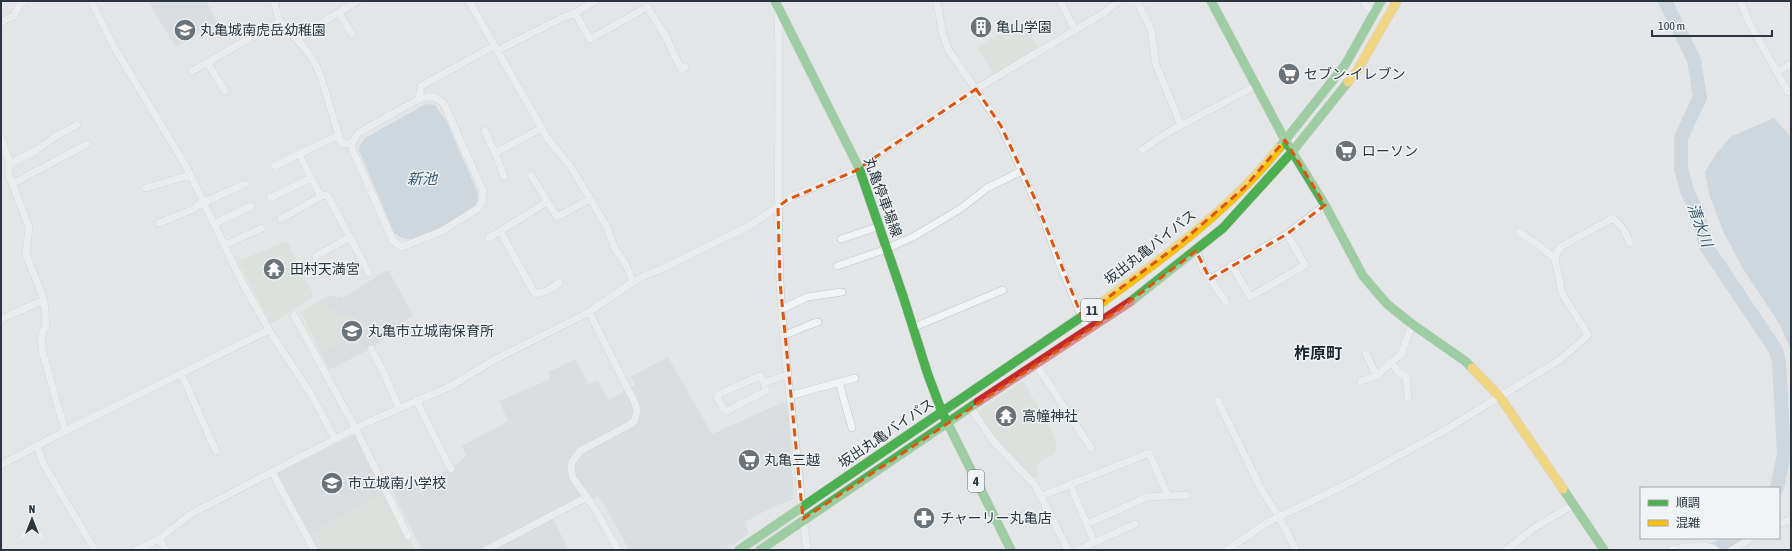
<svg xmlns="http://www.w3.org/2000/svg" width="1792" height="551" font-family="'Asap Condensed','Noto Sans JP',sans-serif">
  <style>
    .built { fill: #d1d5da }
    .green { fill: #d4dbd3 }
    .water { fill: #b2c6d1 }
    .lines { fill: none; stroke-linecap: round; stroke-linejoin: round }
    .river { stroke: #b2c6d1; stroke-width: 14 }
    .street-casing { stroke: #c1c3c5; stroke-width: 8 }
    .fast-casing { stroke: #c1c3c5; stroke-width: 10 }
    .slow-casing { stroke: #c1c3c5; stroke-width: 10 }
    .jam-casing { stroke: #c1c3c5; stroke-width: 10 }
    .street { stroke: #f1f3f4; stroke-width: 7 }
    .fast { stroke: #4caf50; stroke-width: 9 }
    .slow { stroke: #ffc107; stroke-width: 9 }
    .jam { stroke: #c62828; stroke-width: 9 }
    .marked { fill: none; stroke: #de570f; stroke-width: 3; stroke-dasharray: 8 5; stroke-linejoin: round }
    .labels { text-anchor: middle; stroke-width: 3; stroke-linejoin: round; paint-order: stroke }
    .shield { fill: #f0f4f6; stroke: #656e76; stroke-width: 1 }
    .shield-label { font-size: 13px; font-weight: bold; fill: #2a353f }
    .poi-label { font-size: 14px; fill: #2a353f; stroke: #f0f4f6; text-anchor: start }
    .street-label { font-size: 14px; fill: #2a353f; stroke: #f0f4f6 }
    .water-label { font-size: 15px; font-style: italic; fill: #365972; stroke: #f0f4f6 }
    .quarter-label { font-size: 16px; font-weight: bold; fill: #1c2630; stroke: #f0f4f6 }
  </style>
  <rect width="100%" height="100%" fill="#e3e5e7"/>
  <path class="built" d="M148,1H206L218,23L175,47Z
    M385,271H389L413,315L374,347L329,370L301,312L330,295L337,298L341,296L343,298Z
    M668,357L712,434L788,400L794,499L775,506L745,522L749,533L726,550H629L606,508L598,496L553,519L569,550H422L391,488L427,479L451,469L466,456L462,446L508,421L499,401L551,379L548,372L576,359L588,384L598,380L608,400L635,385L631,376Z
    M358,433L415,550H317L277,475L279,472Z"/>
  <path class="green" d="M1027,21L1038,49L993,75L977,46Z
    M287,241L314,296L271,324L238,261Z
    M321,301L336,312L340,319L349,314L363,331L321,352L301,312Z
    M1023,381L1052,430L1057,445L1054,455L1040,461L1036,469L1039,476L1033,479L998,442L977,412Z
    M387,492L415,550H317L309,534Z"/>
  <path class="water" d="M426,104L435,105L447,122L478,194C478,198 478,202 475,206C466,215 420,240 408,239C402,239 399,236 394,233L359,150L360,145L365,138Z
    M1774,118L1791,137V350L1779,323L1743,269L1723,231L1710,197L1705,172L1714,157L1730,137Z"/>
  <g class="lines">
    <path class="river" d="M1665,1L1694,60L1700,97L1681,138V168L1687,191L1698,214L1706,246L1776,350L1779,362L1784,454L1777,488
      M1713,550L1741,538"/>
    <g class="street-casing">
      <path id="street" d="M91,1L114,47L187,168L243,284L272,335L311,394L335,439
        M274,1L279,20L304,47L315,63L322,80L340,140L344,144L352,143
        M469,1L548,139L571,167L607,227L614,247L626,265L633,282
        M937,1L942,31L948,49L1001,126L1043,217L1060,265L1088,331
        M1060,1L1075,30
        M1137,1L1151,29L1156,65L1181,125
        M1363,1L1368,8L1376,11
        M1740,1L1750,24L1788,92
        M778,9C781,100 776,191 780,282C783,358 796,432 802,508
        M339,13L352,34
        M575,13L590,39L647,7L665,35L681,69L685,67
        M1,22L14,16L19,5L24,1
        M296,39L357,1
        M497,51L562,18L575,13L595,1
        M207,62L225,91
        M192,71L280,21
        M1777,72L1791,64
        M419,99C430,96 436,95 444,104L483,191L482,202L477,209L442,231L402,247L393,241L353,151L352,143L358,133L419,99L421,86L494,46
        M485,131L495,153
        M339,135L299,154L320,195L328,196L369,273
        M1,138L9,160V175L29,227L26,254L44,300L46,324L41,338L43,354L65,431
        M1142,150L1165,134L1255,86
        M9,164L37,150L56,136L77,125
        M275,166L299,154
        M531,175L557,217L590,199
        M504,176L495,153L542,128
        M12,184L87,144
        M146,188L190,175
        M270,198L311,178
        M281,219L323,195
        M159,223L194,209L198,205L245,184
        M214,224L251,206
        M500,231L535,294L547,291L559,283
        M1519,232L1541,247L1555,259
        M489,238L547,202
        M841,239L880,226
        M225,245L262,228
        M1196,251L1204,270L1226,302
        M316,256L350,237
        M1232,265L1250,297L1305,265L1287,234
        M837,266L881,251L913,237L960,209L987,188L1022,171
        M1210,279L1287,234L1325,205
        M782,309L807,297L842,292
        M589,312L635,403L637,410L635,420L629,425L580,451L572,462L571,469L573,478L595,509L618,550
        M294,315L336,393L356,429L408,536
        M1,319L44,300
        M912,328L1003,290
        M783,335C796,332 806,325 818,322
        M371,349L383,371L399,408
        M1366,354L1377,376
        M1391,362L1396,368L1398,372L1406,376L1408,398
        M1036,364L1091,448
        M181,373L216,451
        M1361,381L1377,376L1391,362L1401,355L1412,324
        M839,382L852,428
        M764,383L766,391L727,411L724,410L717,397L719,394L760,376L764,383L787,375
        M789,396L855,378
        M416,400L451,469
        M1218,401L1261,489L1279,517L1296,550
        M970,407L994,442L1035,485L1068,550
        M37,446L44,465L95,550
        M1,465L65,431L269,330
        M272,472L314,550
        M1070,484L1094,542
        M1041,496L1149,453L1168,496
        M803,518L807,550
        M1779,523L1791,520
        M1087,524L1147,497L1186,495
        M159,539L166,550
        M136,550L159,539L191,514L212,503L364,424L451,386L494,360L589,312L633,282L646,275L659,270L749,226L795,195L855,171L872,158L976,89L1102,14L1119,1
        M486,550L587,497
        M1078,550L1135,524
        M1227,550L1268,522L1343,486L1442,432L1561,359L1588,335L1562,293L1555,259L1557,252L1562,246L1613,218L1624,230L1630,243
        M1506,550L1534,528L1573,505
        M1671,550C1683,547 1705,542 1716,550
        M1732,550L1752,538"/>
    </g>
    <g class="fast-casing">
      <path id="fast" d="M775,1L859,168L903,296L928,375L942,412
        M1211,1L1285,140L1325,205L1363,276L1387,304L1412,324L1465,361L1472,368
        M1279,148L1345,65L1381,1
        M1130,302L1223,228L1292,152L1348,82
        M944,416L1011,550
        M1563,489L1604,550
        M739,550L1087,313
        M760,550L978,402"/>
    </g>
    <g class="slow-casing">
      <path id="slow" d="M1348,82L1357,71L1397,1
        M1087,313C1155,264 1226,214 1279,148
        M1472,368L1500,397L1563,489"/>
    </g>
    <g class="jam-casing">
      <path id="jam" d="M978,402L1130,302"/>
    </g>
    <use href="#street" class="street"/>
    <use href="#fast" class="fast"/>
    <use href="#slow" class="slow"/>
    <use href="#jam" class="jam"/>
  </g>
  <path d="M0 0H1792V551H0ZM976,89L1001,126L1035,199L1082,317L1178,245L1244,188L1285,140L1325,205L1287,234L1210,279L1196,251L1113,314L803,519L780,282L778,207L787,200L855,171Z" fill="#e3e5e7" fill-opacity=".55" fill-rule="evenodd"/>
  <path class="marked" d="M976,89L1001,126L1035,199L1082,317L1178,245L1244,188L1285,140L1325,205L1287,234L1210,279L1196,251L1113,314L803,519L780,282L778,207L787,200L855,171Z"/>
  <defs>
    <g id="building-disc" transform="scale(1.15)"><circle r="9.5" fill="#6b737a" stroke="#f0f4f6"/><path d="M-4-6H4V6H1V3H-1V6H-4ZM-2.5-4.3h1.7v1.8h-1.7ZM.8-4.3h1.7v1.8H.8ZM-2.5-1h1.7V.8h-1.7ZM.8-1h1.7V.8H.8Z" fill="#fff"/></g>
    <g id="school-disc" transform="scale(1.15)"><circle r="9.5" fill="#6b737a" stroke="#f0f4f6"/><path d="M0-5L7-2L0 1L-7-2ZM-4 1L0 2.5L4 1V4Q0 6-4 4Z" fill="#fff"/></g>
    <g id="supermarket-disc" transform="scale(1.15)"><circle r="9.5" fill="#6b737a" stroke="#f0f4f6"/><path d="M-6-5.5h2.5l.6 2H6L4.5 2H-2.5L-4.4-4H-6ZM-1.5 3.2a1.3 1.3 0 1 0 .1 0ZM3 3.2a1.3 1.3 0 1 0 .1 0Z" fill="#fff"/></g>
    <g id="temple-disc" transform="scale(1.15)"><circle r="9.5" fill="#6b737a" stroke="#f0f4f6"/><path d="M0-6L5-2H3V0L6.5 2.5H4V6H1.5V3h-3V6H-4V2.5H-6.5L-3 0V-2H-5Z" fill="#fff"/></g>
    <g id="pharmacy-disc" transform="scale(1.15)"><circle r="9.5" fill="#6b737a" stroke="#f0f4f6"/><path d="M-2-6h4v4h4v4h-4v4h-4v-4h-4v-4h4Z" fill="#fff"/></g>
  </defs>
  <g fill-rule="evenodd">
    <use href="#building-disc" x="981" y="27"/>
    <use href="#school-disc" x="185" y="30"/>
    <use href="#supermarket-disc" x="1289" y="74"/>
    <use href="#supermarket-disc" x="1346" y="151"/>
    <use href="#temple-disc" x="274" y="269"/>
    <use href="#school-disc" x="352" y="331"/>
    <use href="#temple-disc" x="1006" y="416"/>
    <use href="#supermarket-disc" x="749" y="460"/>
    <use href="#school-disc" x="332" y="483"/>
    <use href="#pharmacy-disc" x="924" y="518"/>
  </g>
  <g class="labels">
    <g class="shield">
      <rect x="1081" y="299" width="22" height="22" rx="3"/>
      <rect x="968" y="470" width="16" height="22" rx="3"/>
    </g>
    <g class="shield-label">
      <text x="1092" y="315">11</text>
      <text x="976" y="486">4</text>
    </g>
    <g class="poi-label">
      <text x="996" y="32">亀山学園</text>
      <text x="200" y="35">丸亀城南虎岳幼稚園</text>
      <text x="1304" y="79">セブン-イレブン</text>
      <text x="1362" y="156">ローソン</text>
      <text x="290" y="274">田村天満宮</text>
      <text x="368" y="336">丸亀市立城南保育所</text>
      <text x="1022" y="421">高幢神社</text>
      <text x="764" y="465">丸亀三越</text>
      <text x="348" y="488">市立城南小学校</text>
      <text x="940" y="523">チャーリー丸亀店</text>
    </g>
    <g class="street-label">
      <text transform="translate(883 197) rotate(70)" y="5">丸亀停車場線</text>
      <text transform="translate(1150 247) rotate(-38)" y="5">坂出丸亀バイパス</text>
      <text transform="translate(886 433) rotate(-34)" y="5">坂出丸亀バイパス</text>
    </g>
    <g class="water-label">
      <text x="422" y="184">新池</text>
      <text transform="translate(1700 225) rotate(70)" y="5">清水川</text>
    </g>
    <g class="quarter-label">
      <text x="1318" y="359">柞原町</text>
    </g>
  </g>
  <rect width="1792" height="551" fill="none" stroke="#2a353f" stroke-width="4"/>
  <rect x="1640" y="487" width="140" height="52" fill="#f0f4f6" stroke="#a1a8ad"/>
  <rect x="1648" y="500" width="20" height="6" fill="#4caf50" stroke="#a1a8ad"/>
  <text x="1676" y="507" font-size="12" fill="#2a353f">順調</text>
  <rect x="1648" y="520" width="20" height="6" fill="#ffc107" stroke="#a1a8ad"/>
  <text x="1676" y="527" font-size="12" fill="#2a353f">混雑</text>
  <g transform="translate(32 519)" stroke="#f0f4f6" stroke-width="3" paint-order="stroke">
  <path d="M0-3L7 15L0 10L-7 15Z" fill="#2a353f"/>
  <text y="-6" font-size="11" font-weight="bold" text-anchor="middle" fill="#2a353f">N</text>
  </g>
  <path d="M1652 30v6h120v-6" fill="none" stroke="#2a353f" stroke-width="2"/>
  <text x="1658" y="30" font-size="12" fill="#2a353f" stroke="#f0f4f6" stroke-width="3" paint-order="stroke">100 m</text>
</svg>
